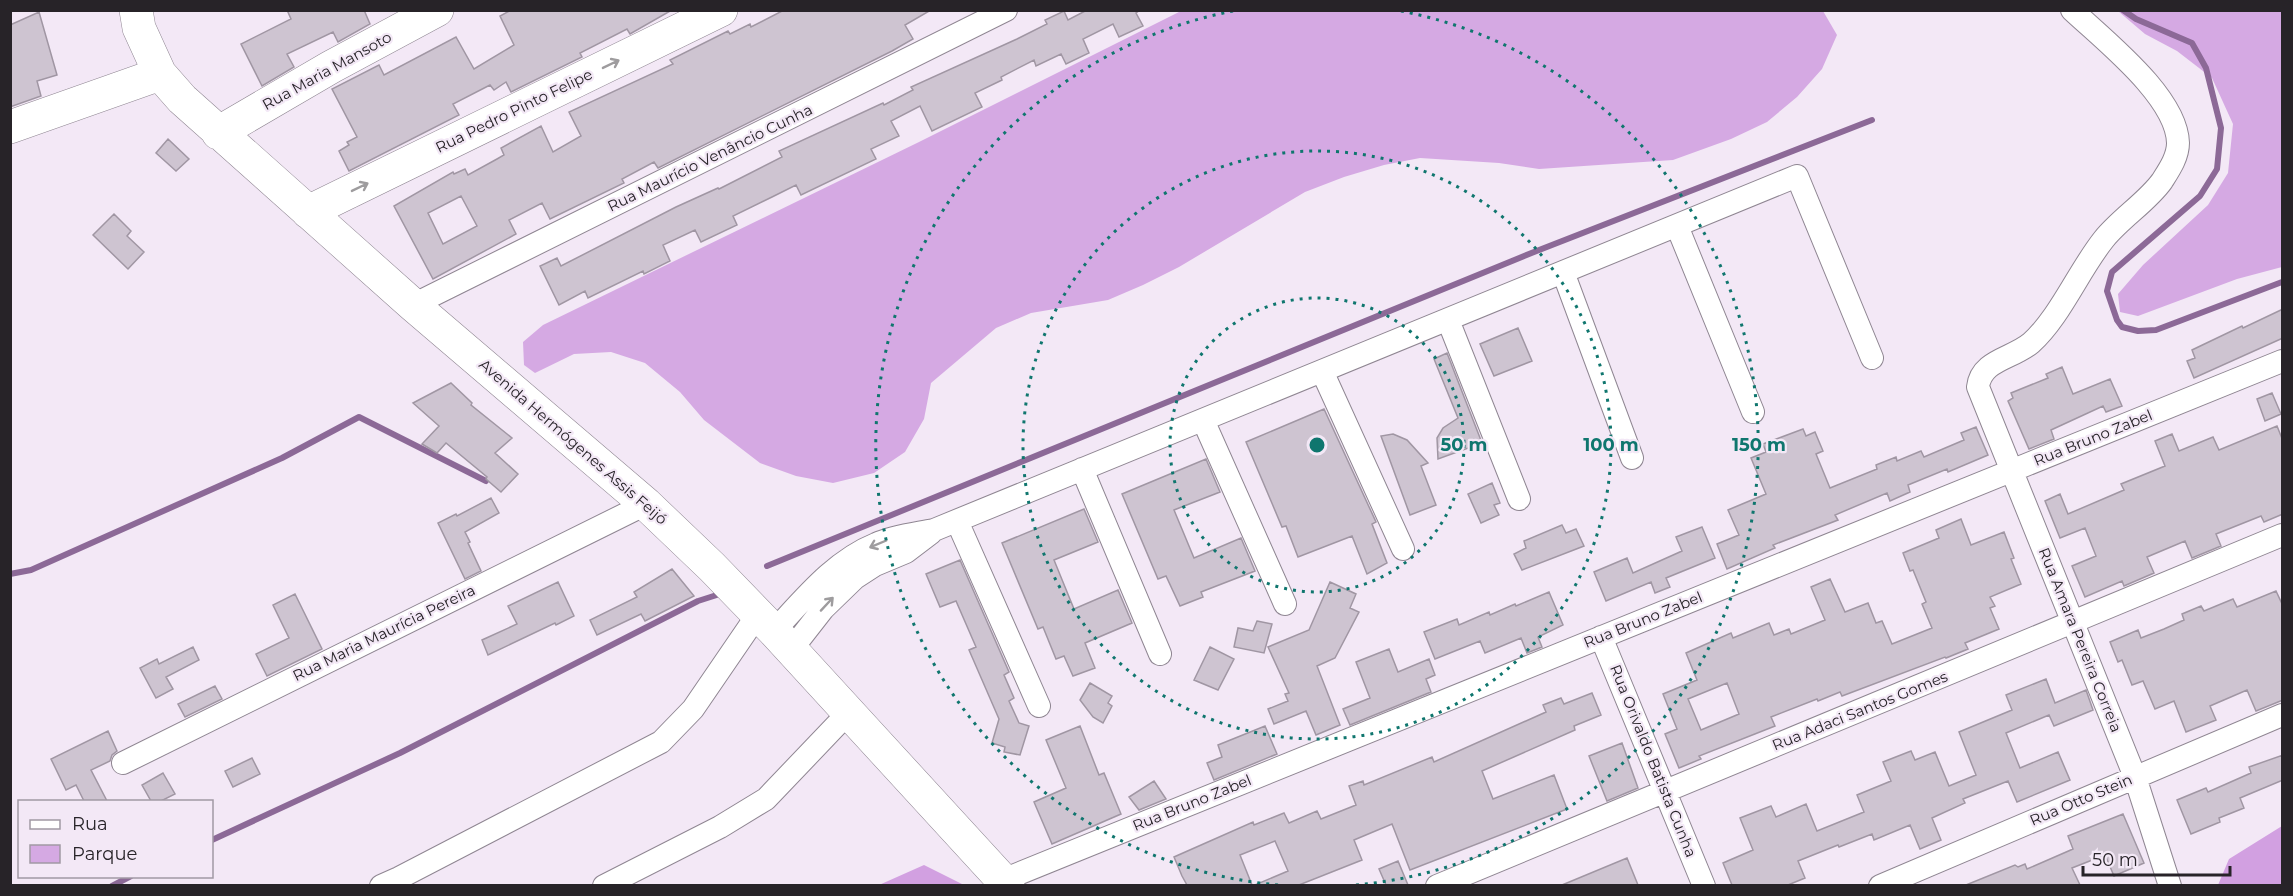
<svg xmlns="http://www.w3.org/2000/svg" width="2293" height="896" font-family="Montserrat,sans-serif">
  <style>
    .green { fill: #d5a9e3 }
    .forest { fill: #d2a0e1 }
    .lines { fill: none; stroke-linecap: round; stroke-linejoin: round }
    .stream { stroke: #8c6997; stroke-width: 6 }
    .building { fill: #cec4d1; stroke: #a096a3; stroke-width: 1.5; fill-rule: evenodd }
    .street-casing { stroke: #8f8692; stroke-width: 24 }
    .secondary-casing { stroke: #8f8692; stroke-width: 34 }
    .street { stroke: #fff; stroke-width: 22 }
    .secondary { stroke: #fff; stroke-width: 33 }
    .oneway { stroke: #9e9c9e }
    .ring { fill: none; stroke: #0f766e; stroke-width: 3; stroke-dasharray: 3 6 }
    .labels { text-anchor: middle; stroke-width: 4.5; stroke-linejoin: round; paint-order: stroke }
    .street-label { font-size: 15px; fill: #272328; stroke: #f3e8f6 }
    .centre { fill: #0f766e; stroke: #f3e8f6; stroke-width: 3 }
    .ring-label { font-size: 18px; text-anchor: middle; font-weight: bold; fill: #0f766e; stroke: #f3e8f6; stroke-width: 4.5; stroke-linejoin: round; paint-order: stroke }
  </style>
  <rect width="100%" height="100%" fill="#f3e8f6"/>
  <path class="green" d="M1823,11L1837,35L1822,69L1797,97L1767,122L1731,139L1673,160L1539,169L1499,163L1420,158L1384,165L1344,177L1305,192L1179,267L1143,285L1108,300L1031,313L996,328L931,383L924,419L905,452L874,473L833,483L796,476L760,463L704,420L680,392L645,363L611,352L574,354L535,373L524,365L523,342L543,325L919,142L1181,11Z
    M2118,11H2282V267L2237,279L2138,316L2120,312L2118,294L2143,265L2208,205L2228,173L2233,124L2212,78L2177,51L2145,34Z"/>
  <path class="forest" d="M2282,826V885H2218L2229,859Z
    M924,865L964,885H879Z"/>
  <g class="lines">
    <path class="stream" d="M2123,10L2136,19L2192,43L2206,68L2221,128L2217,169L2200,196L2112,272L2107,291L2117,320L2122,327L2138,331L2156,330L2282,282
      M767,566L1534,252L1872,120
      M10,574L31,570L282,458L359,417L486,481
      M212,840L400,753L698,601L723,593
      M112,886L131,876"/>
  </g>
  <path class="building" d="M287,10H364L370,24L338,42L333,32L287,54L294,67L262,86L241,44L291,19Z
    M511,10H672L630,34L627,29L580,53L582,57L511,92L506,82L494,90L490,85L453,104L459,115L349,171L339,151L349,145L347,142L357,137L332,89L379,65L384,75L456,37L474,69L514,45L500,16Z
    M784,10H931L905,25L913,39L892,51L658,168L654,162L622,179L624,183L550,219L542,203L509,220L516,234L433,279L394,206L453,172L454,174L465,169L468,175L497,159L504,155L501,148L541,126L553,152L581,136L569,112L673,64L670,60L728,31L730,34L750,24L751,27ZM461,196L477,226L443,244L428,213Z
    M1087,10H1140L1136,13L1143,26L1119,37L1113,24L1083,39L1089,53L1066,64L1061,54L1036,66L1034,60L1001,77L1002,80L975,93L982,107L932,131L920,106L891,121L899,136L871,149L876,159L801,195L796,185L772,197L733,216L737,225L701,242L695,230L663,245L670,261L644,274L643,271L588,298L585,291L559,305L540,266L557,258L561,266L676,207L718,188L719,189L782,157L779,151L883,103L884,105L913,90L911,87L1017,39L1047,24L1045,20L1064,11L1068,20Z
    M39,12L57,75L37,81L41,96L10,107V25Z
    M168,139L189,159L176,171L156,153Z
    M114,214L131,231L127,236L144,252L128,269L93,235Z
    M2283,309V338L2194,378L2187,361L2195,358L2192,350L2242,326L2243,328Z
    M1518,328L1532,361L1494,376L1480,344Z
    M1447,353L1482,443L1438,459L1437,438L1443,428L1458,418L1434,359Z
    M2062,367L2073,394L2110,379L2122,406L2106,412L2103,406L2051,430L2054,439L2029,449L2008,401L2013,398L2011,393L2048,378L2046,374Z
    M451,383L472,403L471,405L512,438L495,453L518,474L501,492L486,479L487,477L446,443L437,453L422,444L439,426L413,403Z
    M2272,393L2281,414L2265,421L2257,399Z
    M1324,409L1376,522L1372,524L1387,563L1367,574L1352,536L1298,557L1286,526L1282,527L1246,442Z
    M2277,426L2283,441V514L2264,522L2261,516L2216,534L2221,546L2192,558L2185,541L2147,557L2154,573L2124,586L2122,581L2085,597L2072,566L2096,556L2085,528L2060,538L2045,501L2060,494L2068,514L2124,490L2121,484L2165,466L2155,441L2172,434L2179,451L2213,437L2219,450Z
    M1976,427L1988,455L1948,472L1947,469L1908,485L1910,492L1890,501L1887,493L1835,515L1838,520L1773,545L1775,548L1727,569L1717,544L1739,535L1728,510L1766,494L1751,458L1766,452L1763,444L1803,429L1806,436L1815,432L1823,451L1816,454L1830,488L1877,469L1876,465L1896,457L1897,461L1921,451L1924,457L1964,440L1961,433Z
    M1393,434L1407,440L1428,463L1421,466L1436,505L1410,515L1381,436Z
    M1206,459L1220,492L1174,510L1194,558L1241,538L1255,571L1201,592L1203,597L1180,606L1166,576L1158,579L1122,494Z
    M1492,483L1500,503L1494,505L1499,515L1481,523L1468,494Z
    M491,498L499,513L465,532L470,542L468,543L481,571L465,579L438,523L456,514L457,516Z
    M1084,509L1098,542L1054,560L1074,609L1118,590L1132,623L1085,643L1095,668L1073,676L1064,656L1056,659L1043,627L1038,629L1002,543Z
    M1961,519L1971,545L2004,532L2014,558L2011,559L2021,584L1990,597L1995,606L1990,608L1999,629L1965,643L1968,649L1946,658L1945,657L1842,696L1840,692L1818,701L1817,699L1771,717L1775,726L1699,756L1701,759L1679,768L1665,734L1677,729L1663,694L1697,680L1686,653L1731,633L1733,638L1769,623L1774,635L1789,629L1791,634L1825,620L1811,587L1830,579L1845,612L1868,603L1876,623L1882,621L1892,644L1932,628L1922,604L1926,602L1913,570L1910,571L1903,553L1939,538L1936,530ZM1727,683L1739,714L1701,730L1688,699Z
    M1562,525L1566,533L1576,529L1584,546L1522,570L1514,554L1526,548L1524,541Z
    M1702,527L1715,558L1666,578L1670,587L1655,593L1651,582L1606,601L1594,572L1627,558L1633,573L1682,551L1676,537Z
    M960,560L1009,672L1004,675L1014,698L1009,701L1019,723L1029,726L1020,755L1004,752L1005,747L992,743L999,719L969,650L976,647L956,601L940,607L926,574Z
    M672,569L694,596L645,621L641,614L597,635L590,620L637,597L634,592Z
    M558,582L574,616L556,625L555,623L488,655L482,640L517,624L508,606Z
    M1330,582L1356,594L1350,608L1359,612L1335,658L1317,666L1340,725L1316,735L1306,711L1274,724L1268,709L1288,701L1285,694L1289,693L1268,647L1309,630Z
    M2276,591L2283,606V700L2256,711L2247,690L2210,706L2216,720L2186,732L2174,701L2155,709L2143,681L2132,685L2122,660L2118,662L2110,642L2138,630L2141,638L2164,629L2184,620L2182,614L2201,606L2204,611L2233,599L2237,607Z
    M1549,592L1563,625L1538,637L1542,647L1527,653L1521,638L1485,653L1480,641L1435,659L1424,632L1457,619L1459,625L1489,612L1490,615L1515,604L1516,606Z
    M295,594L322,649L267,676L256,654L289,638L273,605Z
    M1257,621L1272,624L1264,653L1234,647L1238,628L1253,631Z
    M193,647L199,660L166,677L173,689L156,698L140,668L157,659L159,664Z
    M1210,647L1234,659L1218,690L1194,680Z
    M1389,649L1398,672L1429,659L1435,675L1426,679L1431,692L1350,725L1343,709L1370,698L1356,662Z
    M2046,679L2055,703L2086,690L2093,710L2054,726L2049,715L2006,733L2020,768L2058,752L2070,780L2017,802L2008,781L1963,799L1965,803L1932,818L1941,840L1920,849L1910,825L1874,840L1872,834L1839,847L1838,845L1798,861L1805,878L1788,885H1732L1723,863L1753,850L1740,818L1771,806L1776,817L1806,804L1817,831L1864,812L1857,795L1891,781L1883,762L1911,751L1915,760L1935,752L1949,786L1976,775L1959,732L2012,710L2006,695Z
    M1090,683L1112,696L1108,703L1112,706L1103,723L1093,717L1080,700Z
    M215,686L222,699L185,717L178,704Z
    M1592,693L1601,715L1574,726L1575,730L1482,771L1493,799L1554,775L1567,809L1410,870L1392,824L1354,840L1362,860L1299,885H1255L1288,871L1275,841L1240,855L1252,885H1187L1182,876L1174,857L1253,822L1254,825L1284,813L1289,823L1317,811L1321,819L1356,805L1349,786L1363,781L1364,785L1432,757L1434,762L1546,712L1543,705L1561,698L1564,704Z
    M1080,726L1099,775L1104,773L1121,814L1052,844L1034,802L1066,788L1046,740Z
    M1265,726L1277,754L1214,780L1207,763L1222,757L1218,745Z
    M108,731L117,751L112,755L110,761L91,770L107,801H84L76,785L66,790L51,759Z
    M1622,743L1638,788L1607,801L1589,756Z
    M2283,755V780L2240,798L2244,808L2219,818L2220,822L2191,834L2177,800L2206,788L2208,792L2251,773L2249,767Z
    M252,758L260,774L233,787L225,771Z
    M163,773L175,794L161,801H151L142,785Z
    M1154,781L1166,799L1139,810L1129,797Z
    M2123,814L2144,863L2114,876L2105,855L2072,868L2080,885H1966L2015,865L2018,867L2025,864L2027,869L2073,849L2068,836Z
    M1627,858L1638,885H1562Z
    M1398,861L1408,885H1386L1379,869Z"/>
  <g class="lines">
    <g class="street-casing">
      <path id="street" d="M2072,10C2105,41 2177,97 2178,143C2178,157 2169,170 2162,181C2148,201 2121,218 2104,239C2079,270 2060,317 2031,343C2012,359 1981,360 1978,387L2135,777L2170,886
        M1677,226L1753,412
        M1563,272L1632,458
        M413,305L1006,10
        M1448,320L1519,499
        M1322,371L1403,549
        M1203,420L1285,604
        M1082,469L1160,654
        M957,521L1039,706
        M774,631C804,599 834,561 876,544C894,536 914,534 934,530L1797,176L1872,358
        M1601,637L1704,886
        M791,650L823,609L855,578L875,565L906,552L931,533
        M123,763L646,504
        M1003,880L2282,361
        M381,886L399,878L661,742L693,709L758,614
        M604,886L720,827L766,799L849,712
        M1437,886L2282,535
        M1880,886L2282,715"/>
    </g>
    <g class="secondary-casing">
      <path id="secondary" d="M136,10L139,28L160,74L182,99L413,305L646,504L712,567L774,631L1008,886
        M10,127L160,74
        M218,133L331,67L437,10
        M308,212L721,10"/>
    </g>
    <use href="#street" class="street"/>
    <use href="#secondary" class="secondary"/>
  </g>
  <defs><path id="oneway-shaft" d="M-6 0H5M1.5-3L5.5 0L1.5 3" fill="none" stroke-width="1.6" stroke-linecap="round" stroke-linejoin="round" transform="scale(1.5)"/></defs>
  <g class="oneway">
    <use href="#oneway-shaft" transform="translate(611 64) rotate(-26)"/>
    <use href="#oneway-shaft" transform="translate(360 187) rotate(-26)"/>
    <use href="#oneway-shaft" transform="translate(878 544) rotate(157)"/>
    <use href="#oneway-shaft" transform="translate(827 604) rotate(-47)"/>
  </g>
  <g class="ring">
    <circle cx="1317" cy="445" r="147"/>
    <circle cx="1317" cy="445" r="294"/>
    <path d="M1278 885A442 442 0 0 1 1233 11M1401 11A442 442 0 0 1 1356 885"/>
  </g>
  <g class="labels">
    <g class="street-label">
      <text transform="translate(327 71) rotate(-29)" y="5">Rua Maria Mansoto</text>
      <text transform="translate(514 111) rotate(-26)" y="5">Rua Pedro Pinto Felipe</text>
      <text transform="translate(710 158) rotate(-26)" y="5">Rua Maurício Venâncio Cunha</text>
      <text transform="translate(2093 438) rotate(-22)" y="5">Rua Bruno Zabel</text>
      <text transform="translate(573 442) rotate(41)" y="5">Avenida Hermógenes Assis Feijó</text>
      <text transform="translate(1643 620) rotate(-22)" y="5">Rua Bruno Zabel</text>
      <text transform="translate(384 633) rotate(-26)" y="5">Rua Maria Maurícia Pereira</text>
      <text transform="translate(2080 640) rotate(68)" y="5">Rua Amara Pereira Correia</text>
      <text transform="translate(1860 711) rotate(-22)" y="5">Rua Adaci Santos Gomes</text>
      <text transform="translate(1653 761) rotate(68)" y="5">Rua Orivaldo Batista Cunha</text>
      <text transform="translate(2081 800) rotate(-23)" y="5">Rua Otto Stein</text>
      <text transform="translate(1192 803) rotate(-22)" y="5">Rua Bruno Zabel</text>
    </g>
  </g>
  <circle cx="1317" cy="445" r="9" class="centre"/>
  <g class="ring-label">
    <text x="1464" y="451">50 m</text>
    <text x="1611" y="451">100 m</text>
    <text x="1759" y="451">150 m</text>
  </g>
  <rect width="2293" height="896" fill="none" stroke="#272328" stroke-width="24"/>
  <rect x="18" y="800" width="195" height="78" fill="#f3e8f6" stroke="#a199a4" stroke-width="1.5"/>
  <rect x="30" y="820" width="30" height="9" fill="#ffffff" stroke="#a199a4" stroke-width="1.5"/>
  <text x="72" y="830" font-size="18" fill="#272328">Rua</text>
  <rect x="30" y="845" width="30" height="18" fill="#d5a9e3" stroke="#a199a4" stroke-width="1.5"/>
  <text x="72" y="860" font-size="18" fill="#272328">Parque</text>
  <path d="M2083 866v9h147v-9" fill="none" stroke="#272328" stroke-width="3"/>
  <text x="2092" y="866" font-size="18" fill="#272328" stroke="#f3e8f6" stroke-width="4.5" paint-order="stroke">50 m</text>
</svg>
